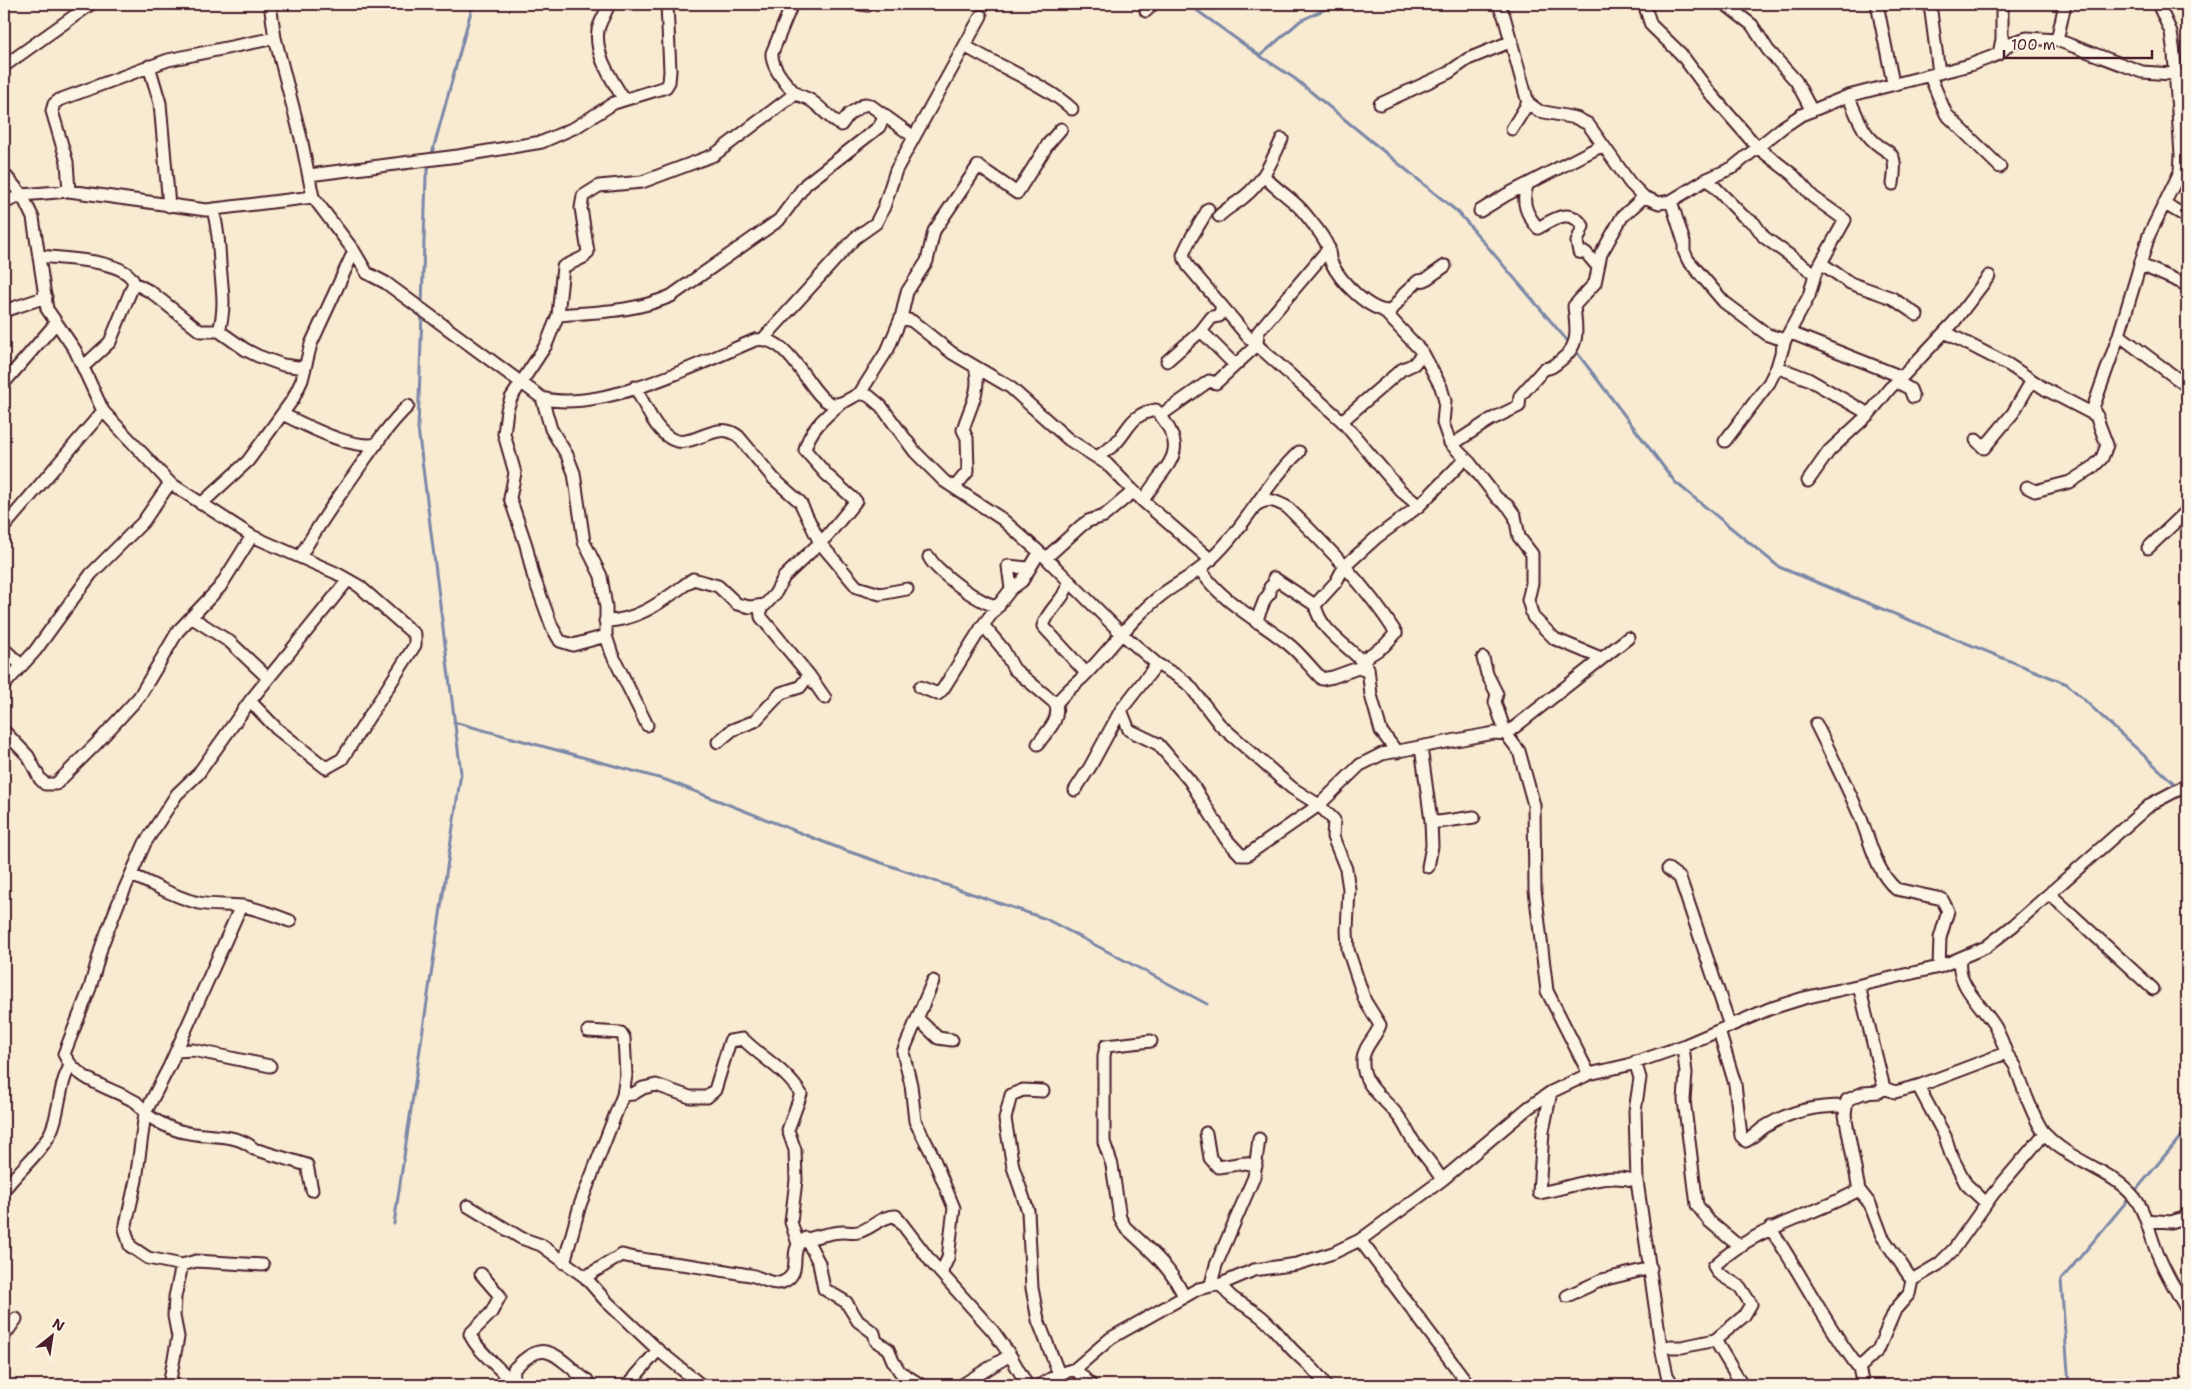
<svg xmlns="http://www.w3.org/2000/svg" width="2191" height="1389" font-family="'Shantell Sans',sans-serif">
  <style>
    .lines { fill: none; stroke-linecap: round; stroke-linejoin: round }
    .stream { stroke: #7c87a7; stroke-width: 3 }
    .minor-casing { stroke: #4a1f2b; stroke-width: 15 }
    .minor { stroke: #fcf5e5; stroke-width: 11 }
  </style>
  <rect width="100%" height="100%" fill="#f8ebd1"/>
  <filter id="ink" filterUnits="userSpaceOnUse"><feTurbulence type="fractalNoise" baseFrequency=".02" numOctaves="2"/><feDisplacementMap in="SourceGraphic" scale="10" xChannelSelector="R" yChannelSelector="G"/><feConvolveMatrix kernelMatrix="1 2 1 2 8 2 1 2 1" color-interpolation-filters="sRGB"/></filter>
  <g filter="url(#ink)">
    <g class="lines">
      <path class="stream" d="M1188,4L1260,56L1294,78L1459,213L1571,345
        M1260,56L1300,21L1336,4
        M431,157L473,4
        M422,306L426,176L430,163
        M1575,350L1675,482L1779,567L2067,684L2178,787
        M454,722L666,780L844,850L1046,919L1207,1004
        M394,1224L461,773L418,428L422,312
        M2069,1385L2061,1280L2187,1129"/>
      <g class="minor-casing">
        <path id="minor" d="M270,4L275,38L301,138L313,197L354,251L367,273L386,283L542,398C599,414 701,363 755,340C793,333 811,404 835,404C844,404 852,397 860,393L869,396L881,406L915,452L944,481L1002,519L1046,558L1121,633L1157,664L1179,677L1190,686L1220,725L1292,788L1319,805L1334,820L1333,837L1346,869L1349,889L1347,930L1348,950L1365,1001L1380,1025C1376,1037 1364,1046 1363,1059C1361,1086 1384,1097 1398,1116C1405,1124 1408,1134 1414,1142C1424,1155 1434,1166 1442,1180
          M609,4C606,13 600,21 598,30C594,55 612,79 624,100
          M792,4L772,53C771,67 785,83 795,93C799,96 805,97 810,100C821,107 829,118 841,125L849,114L865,104L870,105L914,137
          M860,4L868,5
          M1498,4L1504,16L1528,103L1539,111L1576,118L1588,124L1630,183L1644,197L1659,203L1671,201L1707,179L1732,168L1783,127L1801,115L1848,96L1970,65L1999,54L2010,43L2027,38L2057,40L2142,72L2187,75
          M1644,4L1651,25L1681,54L1710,93L1757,147L1793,175L1813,197L1845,220L1821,263L1850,283L1892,298L1917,315
          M1725,4L1752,25L1768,50L1796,81L1812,111
          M1877,4L1893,83
          M1930,4L1939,73
          M1146,11L1153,4
          M2057,40L2065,4
          M965,46C994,64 1050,87 1072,109
          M1999,54L2002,39V4
          M4,66L91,4
          M149,66L160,103L169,206
          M1930,76L1946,114L2000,167
          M1848,96C1854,108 1859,124 1867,134C1886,159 1899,142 1893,184
          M1380,104L1448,73L1468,59L1512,41
          M1512,129L1528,103
          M4,174L22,195L33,218L47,309L75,350L103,411L170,483L252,536L336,573L359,586L415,635V645L342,759L326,768L277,729L250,701
          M309,175L458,156L542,142L576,127L614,103L666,87L669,82L670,71L667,4
          M1264,176C1277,191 1294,199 1306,215C1313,224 1324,236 1328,247C1330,252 1329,257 1331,262C1340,281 1369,312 1391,311L1404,294L1418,281L1425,280L1445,266
          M1707,179L1743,216L1754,223L1764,237L1815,274
          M1527,186C1521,203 1527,215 1538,228C1554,219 1570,207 1583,226L1577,242L1579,252L1586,253L1598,267
          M69,191L67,162L52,111L54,104L59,100L168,60L275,38
          M1671,201L1684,242V251L1688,260L1724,302L1768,335L1785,340
          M4,203L22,195L69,191L206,210L313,197
          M2165,204L2187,217
          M213,209C218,230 219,243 220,264C222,288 226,307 219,331
          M1208,209C1200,225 1189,238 1183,255L1188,266L1222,306L1219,316L1212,317L1201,331L1235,365
          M1480,211L1506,195L1603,145
          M1219,216C1227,208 1236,204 1244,197C1263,182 1272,161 1282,139
          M40,256C63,259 126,259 134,283L110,342L84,366
          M2141,265L2187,285
          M134,283L151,292L200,331H219L246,350L258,356L283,365L305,368
          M1222,306L1248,337L1342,421L1400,490L1419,506
          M4,311L46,297
          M1384,311L1423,353L1441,387L1445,401L1443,423L1450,443L1470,463L1497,498L1508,506L1515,516L1519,537L1532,554V583L1528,600L1533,617L1555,639L1601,658
          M558,315C597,312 634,312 671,296L779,220L806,184L879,127L885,115
          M901,318L912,321L952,353L1010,387L1068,439L1107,464L1143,501
          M1945,332L2009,365L2045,389L2097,416
          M1791,333L1902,377L1890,388L1869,414L1829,451L1808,481
          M2119,335L2187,386
          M764,338L855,238L876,223L884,207L896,170L981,16
          M1167,361L1201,331
          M1777,367L1808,379L1869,414
          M1902,377L1954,322L1989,276
          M1897,382L1910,389L1913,397
          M4,383L56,323
          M635,387C644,402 652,425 667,436C690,455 715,416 739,437L774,479L800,502L820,543L857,587L880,594L907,589
          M860,393L888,349L901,318L907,292L927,261L934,231L978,166L1017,193L1048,144L1061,129
          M542,398L551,429L567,455L574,473L584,542L601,576L606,607V636L612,654L647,725
          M282,414C306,425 351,450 377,444
          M1161,415L1209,381L1216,383L1257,345L1258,332L1329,248
          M1342,421L1401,370L1414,364L1423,353
          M1976,440L1984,448L2013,413L2031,382
          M1725,441L1769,383L1777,367L1785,340L1809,296L1815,274L1821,263
          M1453,444L1490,420L1519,406L1520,396L1544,369C1552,368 1555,365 1561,360C1581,345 1576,328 1574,306L1595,283L1601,254L1622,217L1644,197
          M1097,457C1102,453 1109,449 1114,445C1130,429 1130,414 1156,410C1194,455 1165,462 1143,501L1211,560
          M955,487L968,471L967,438L963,430C969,408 982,391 975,367
          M2027,487L2035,491L2070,482L2092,468L2102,458L2107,445L2093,408L2119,335L2149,235L2180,172L2181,155L2174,54L2171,32L2158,4
          M201,504L248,461L293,399L302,380L311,344L354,251
          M1256,505C1269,497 1275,501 1287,507C1327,546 1366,586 1396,633L1384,646L1362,660
          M4,527L103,411
          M2148,548L2187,511
          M300,557C315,530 333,505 351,479C369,454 386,427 408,406
          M929,557C936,571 982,606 999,606
          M1046,558L1081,526L1088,521L1104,516L1129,495L1136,493
          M1200,569C1220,601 1258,620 1287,643C1300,653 1310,667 1322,679L1333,677L1358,668L1367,671
          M1069,581C1064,602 1049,607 1043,626L1086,673
          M1011,589L1008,566L1028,568
          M1315,605L1336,582L1344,567L1377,537L1419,506L1464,460
          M760,607L761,617L809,675L825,698
          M191,617L230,642L268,678
          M605,621C640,621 666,598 693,579L718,586L737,604L750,607L765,605L775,594L784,577L827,536L856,501L827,475L805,450C809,430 826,416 841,403
          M1256,622L1265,599L1270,593V587L1275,583L1274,578L1315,605C1321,634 1351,646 1368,668L1371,695L1381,731L1397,752
          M983,625L1003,649L1014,669L1056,704
          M606,636L573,645L560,641L552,627L533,575L526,545L510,498L515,473L504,434L507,410L511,398L546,345L558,315L563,267L584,257L588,252L581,208L583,196L599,186L642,182L714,155L796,93
          M4,649L21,665
          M1483,658L1487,674L1497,694L1495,702L1506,734L1519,751L1534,805L1535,890L1547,991L1589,1074
          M4,685L35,651L91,574L143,522L170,483
          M920,687L938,694L943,689L983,625L1011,589L1022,581L1039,553
          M1121,710L1129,730L1158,744L1190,781L1226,839L1241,855H1247L1319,805L1360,765L1382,754L1494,733L1506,734L1628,638
          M1816,724C1831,754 1846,784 1859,814C1870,839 1875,871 1896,889L1942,899L1948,911L1940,938L1939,967
          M4,731L28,756L40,779L45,784H56L96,744L139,697L178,631L220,587L252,536
          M718,742L732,730L755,721L781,693L800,687L809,675
          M1038,744C1047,730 1060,722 1056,704C1064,693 1072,687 1082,678C1110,650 1132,617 1164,593C1179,582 1197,574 1210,560C1245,528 1265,484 1299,452
          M1421,747L1431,821L1439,822L1474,817
          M1075,790L1090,767L1121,710L1157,664
          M1428,867L1432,846L1431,821
          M1668,869L1680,878L1730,1026
          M131,875C154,884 175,898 199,903C213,906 228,904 242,906C259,909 274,915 290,921
          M2052,891L2053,897L2153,989
          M241,906L169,1067L145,1113L136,1180L125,1229L130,1246L148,1258L182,1265L196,1261L263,1265
          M1960,960C1956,986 1983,1006 1996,1028C2000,1036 2003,1043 2006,1052C2008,1058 2014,1062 2016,1068C2022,1085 2034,1121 2045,1134C2070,1162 2111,1169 2134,1197C2147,1213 2150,1238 2159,1257C2167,1276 2177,1292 2187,1310
          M933,981L903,1052L911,1085L915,1121L931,1152L954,1208L948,1258L941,1273
          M918,1019L938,1038L952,1040
          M1719,1031L1735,1084L1741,1136L1746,1141C1755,1136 1760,1129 1768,1125C1793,1110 1817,1106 1845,1106
          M1151,1041L1106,1046L1104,1056V1142L1112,1165L1120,1218L1125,1227C1148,1248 1172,1268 1184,1297
          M1683,1046L1686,1073L1684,1100L1697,1205L1709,1221L1735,1243L1743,1245
          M176,1051L193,1050L270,1066
          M1635,1062L1640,1078L1635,1111L1637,1181L1661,1347L1667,1375L1673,1385
          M1918,1086L1945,1136L1951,1155L1966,1184L1986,1203
          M1884,1088L1895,1092L1921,1085L2006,1053
          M1043,1091L1023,1090L1011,1095L1005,1119L1013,1167L1028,1211L1032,1288L1038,1320L1059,1374
          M1551,1092L1543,1131L1539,1193C1572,1188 1604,1171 1637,1181
          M623,1095L633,1094L643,1088L656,1085L690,1097H707L715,1090L730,1041L743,1039C762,1058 786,1070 801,1094L788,1130L795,1150L796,1180L791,1222L798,1244
          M1206,1133L1210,1158L1218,1167L1245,1163L1256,1166
          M4,1190C17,1172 36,1157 47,1139C61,1117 57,1086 71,1065
          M312,1190L307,1165L254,1149C237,1132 205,1138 184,1132C173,1130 155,1121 146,1114C142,1110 140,1105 136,1102C112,1088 76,1081 64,1054L90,988L102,945L118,904L145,843L177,794L198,774L250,701L348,580
          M468,1206L521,1238L541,1245L585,1277L606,1301L658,1350L701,1385
          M2146,1220L2171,1222L2187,1217
          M1770,1228C1801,1273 1825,1324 1859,1368L1878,1350L1895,1310L1909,1294L1912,1280L1882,1236L1870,1204L1859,1190L1845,1115L1847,1100L1863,1093L1879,1092L1884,1088L1859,986
          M806,1238L819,1263L824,1289L846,1302L858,1321L874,1333L876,1341L888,1349L893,1361L900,1372L921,1385
          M1360,1240L1469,1385
          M564,1263L580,1205L623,1095L626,1075L624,1038L621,1033L588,1031
          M481,1274L500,1296L491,1313L470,1334C476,1350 502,1370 515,1385
          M585,1277L622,1255C648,1262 675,1262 701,1267C718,1269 734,1273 750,1275C760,1277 773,1286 783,1282C803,1273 789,1253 800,1243C805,1238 835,1232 843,1232C848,1232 853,1233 858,1232C872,1229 882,1215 896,1216L932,1263L993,1331L1010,1355L1027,1385
          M1912,1280L1939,1264L1954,1249L1993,1194L2045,1133
          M1211,1284L1216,1265L1254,1177L1259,1139
          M1221,1284C1229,1300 1245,1304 1259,1315C1271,1324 1279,1335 1289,1346C1301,1360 1316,1368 1325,1385
          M1567,1296L1602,1280L1651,1268
          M4,1336L16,1319
          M1661,1347H1682L1715,1340
          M1859,1368L1863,1385
          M1075,1369L1091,1385
          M513,1383L514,1369C540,1343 549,1348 575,1371C579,1375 582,1378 587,1380L586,1385
          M169,1385L178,1337L174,1316L175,1297L182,1265
          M628,1385L658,1350
          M962,1385L1010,1355
          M1040,1385L1059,1374L1075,1369L1111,1338L1198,1289L1221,1284L1254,1270L1297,1264L1333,1253L1360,1240L1442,1180L1528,1108L1551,1092L1589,1074L1628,1065L1683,1046L1769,1009L1804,998L1939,967L1986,947L2014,925L2151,804L2187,785
          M1742,1385L1715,1340L1744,1316L1751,1304L1740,1287L1718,1273L1714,1266C1757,1226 1810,1217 1859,1190"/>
      </g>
      <use href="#minor" class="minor"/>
    </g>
  </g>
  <rect width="2191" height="1389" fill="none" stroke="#fcf5e5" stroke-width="20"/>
  <rect x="10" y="10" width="2171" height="1369" fill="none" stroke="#4a1f2b" stroke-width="2" filter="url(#ink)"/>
  <g transform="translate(52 1336) rotate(30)" stroke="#fcf5e5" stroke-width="4" paint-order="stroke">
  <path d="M0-4L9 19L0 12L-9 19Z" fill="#4a1f2b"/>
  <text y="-8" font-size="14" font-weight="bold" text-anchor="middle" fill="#4a1f2b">N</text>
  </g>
  <path d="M2004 50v8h148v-8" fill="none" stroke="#4a1f2b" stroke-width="2.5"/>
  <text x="2011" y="50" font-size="15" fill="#4a1f2b" stroke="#fcf5e5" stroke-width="4" paint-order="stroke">100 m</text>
</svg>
